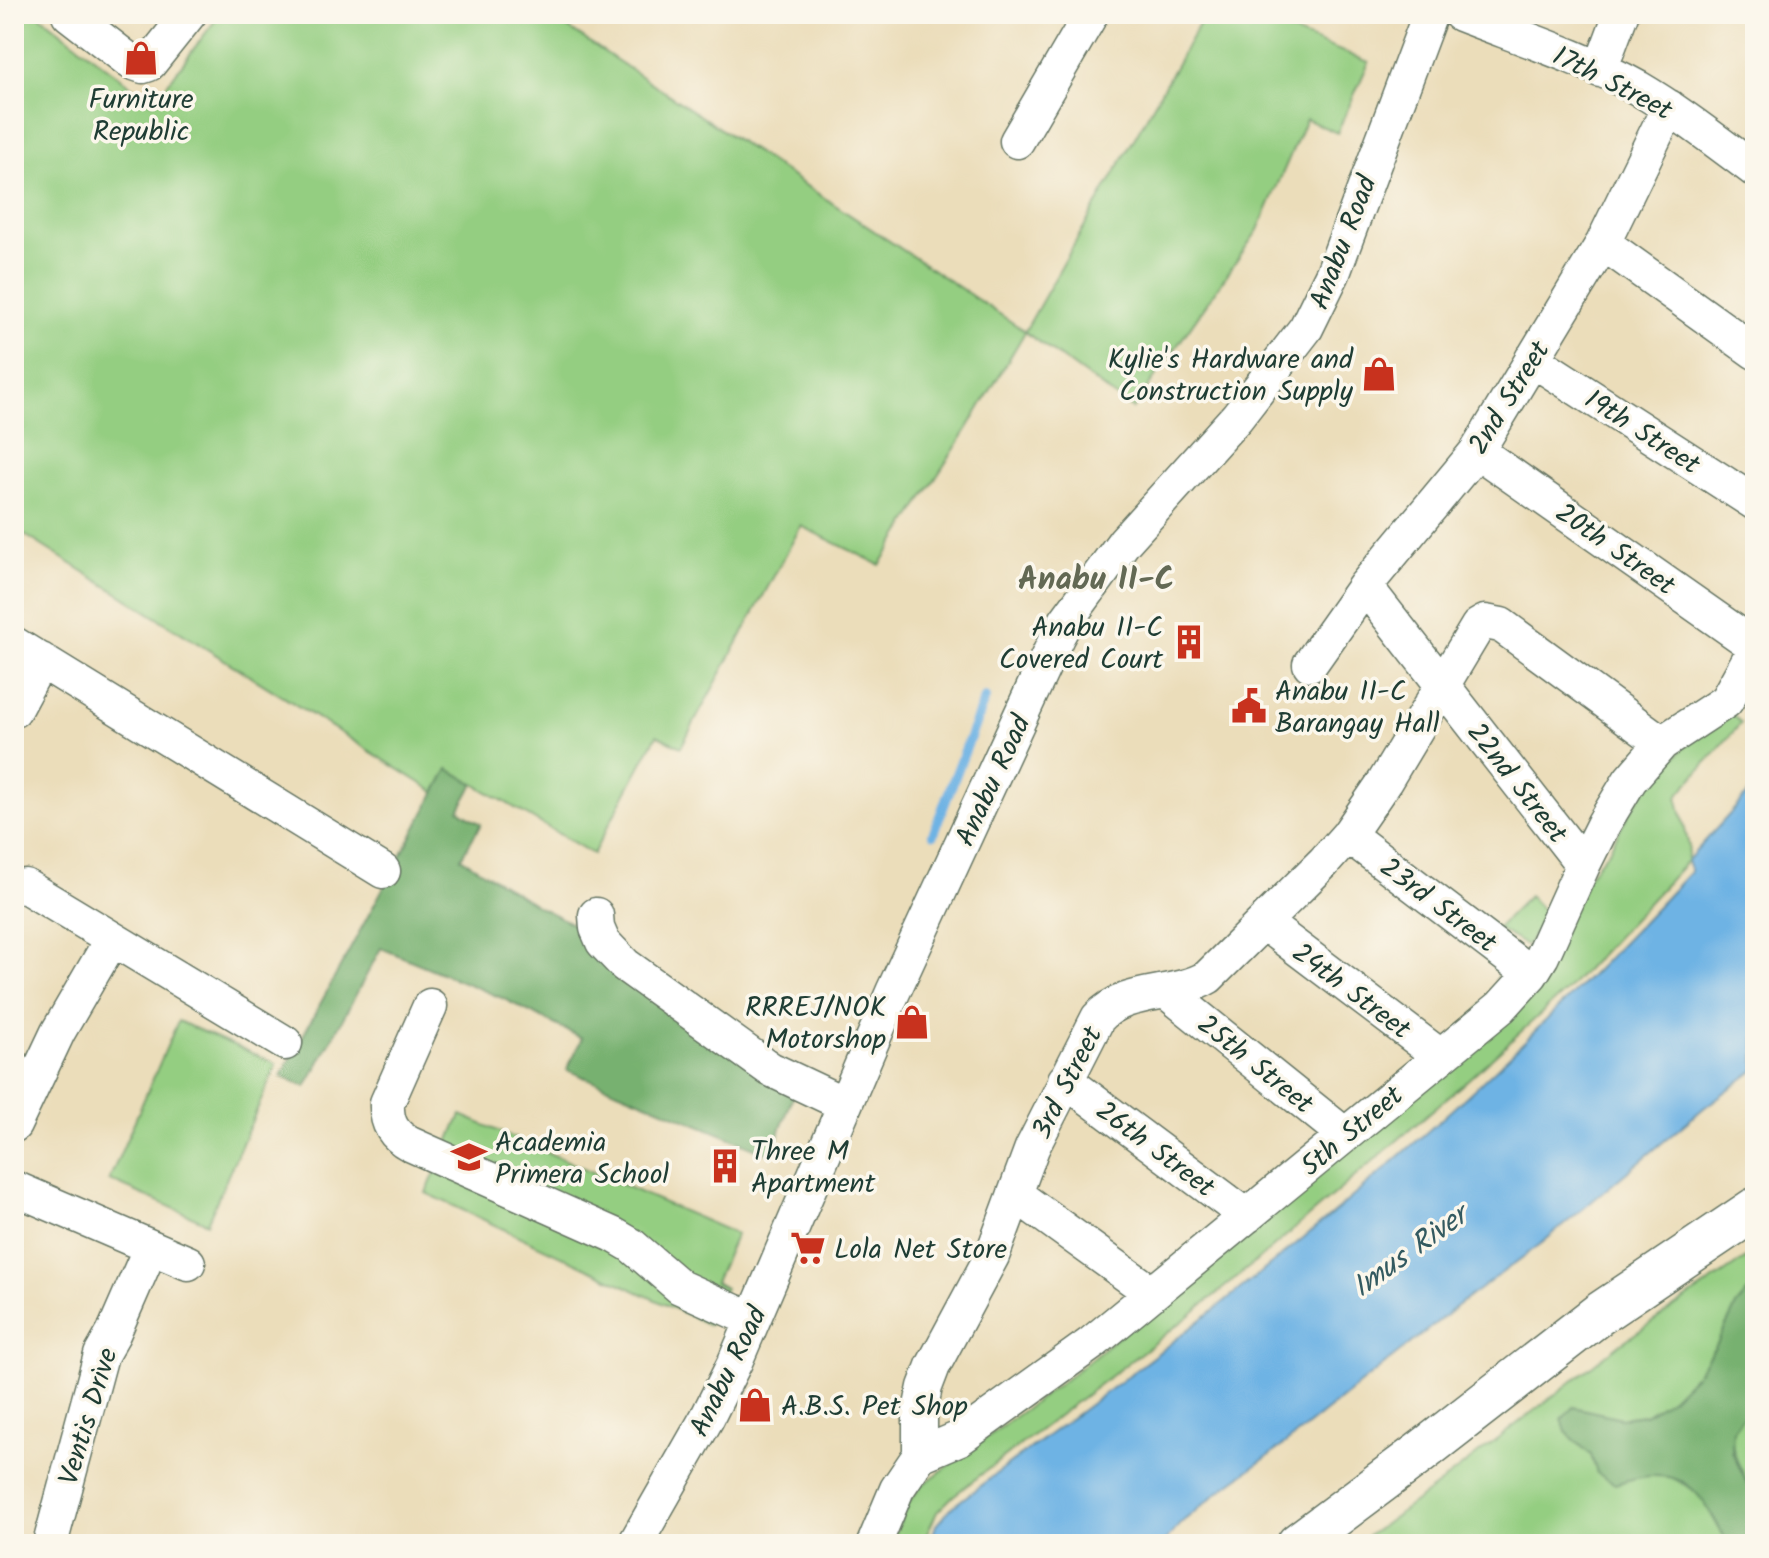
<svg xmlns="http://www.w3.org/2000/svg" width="1769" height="1558" font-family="Kalam,sans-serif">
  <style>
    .green { fill: #94ce81; stroke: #5a865a; stroke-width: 2 }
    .forest { fill: #77b16f; stroke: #4b7752; stroke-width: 2 }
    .water { fill: #6eb3e4; stroke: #46788c; stroke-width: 2 }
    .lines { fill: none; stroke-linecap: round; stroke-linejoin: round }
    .stream { stroke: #6eb3e4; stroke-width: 10 }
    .minor-casing { stroke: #667563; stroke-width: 37 }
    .major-casing { stroke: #667563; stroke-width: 45 }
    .minor { stroke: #fff; stroke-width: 34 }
    .major { stroke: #fff; stroke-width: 42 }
    .labels { text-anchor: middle; stroke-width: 7; stroke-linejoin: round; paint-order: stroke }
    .street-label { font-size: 28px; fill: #1f3d34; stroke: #fbf7ec }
    .poi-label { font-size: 28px; fill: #1f3d34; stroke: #fbf7ec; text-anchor: start }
    .water-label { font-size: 30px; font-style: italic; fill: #335a60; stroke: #fbf7ec }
    .quarter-label { font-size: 32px; font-weight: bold; fill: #636954; stroke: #fbf7ec }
  </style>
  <rect width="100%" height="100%" fill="#fbf7ec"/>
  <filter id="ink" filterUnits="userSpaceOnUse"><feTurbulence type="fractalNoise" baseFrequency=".0125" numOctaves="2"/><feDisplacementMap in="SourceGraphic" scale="16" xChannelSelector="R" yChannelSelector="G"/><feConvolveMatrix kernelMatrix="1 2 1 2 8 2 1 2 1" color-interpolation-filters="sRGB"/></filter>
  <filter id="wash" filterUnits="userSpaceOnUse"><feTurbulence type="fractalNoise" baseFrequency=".006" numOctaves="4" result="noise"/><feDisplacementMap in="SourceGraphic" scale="32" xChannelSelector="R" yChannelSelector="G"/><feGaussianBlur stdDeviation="1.8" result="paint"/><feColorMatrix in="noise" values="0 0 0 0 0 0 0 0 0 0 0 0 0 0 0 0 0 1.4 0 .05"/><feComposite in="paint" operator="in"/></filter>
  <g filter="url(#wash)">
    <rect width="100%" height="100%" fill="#ebddba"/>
    <path class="green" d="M14,14H38L153,103L220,14H547L1025,331L1205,14H1246L1369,62L1337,133L1306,119L1258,230L1133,409L1025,332L968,428L880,565L801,526L681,747L657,735L593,854L449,769L435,792L14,528Z
      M1725,707L1741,723L1677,796L1689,846L1687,861L1567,990L1463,1084L1259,1259L1188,1317L953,1496L937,1512L922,1544H891L907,1505L921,1486L1066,1379L1399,1106L1608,852L1629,813L1651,781Z
      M1529,896L1545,913L1529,943L1524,945L1497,928Z
      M178,1021L277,1064L207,1223L109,1180Z
      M461,1115L736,1234L715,1282L725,1288L709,1325L426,1193Z
      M1755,1252V1284L1736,1306L1716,1346L1697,1373L1672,1398L1645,1415L1621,1418L1573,1407L1566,1432L1591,1455L1597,1473L1671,1477L1699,1493L1728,1544H1357L1442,1482L1620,1344Z
      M1755,1400V1500C1739,1458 1713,1439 1755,1400Z"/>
    <path class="forest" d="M448,769L474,784L459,810L481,824L461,858L537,906L579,927L593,948L794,1094L771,1155L567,1070L582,1038L502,998L381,948L306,1087L281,1076Z
      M1755,1284V1400L1733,1430L1732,1452L1755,1500V1544H1728C1699,1488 1683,1461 1615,1484L1597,1473L1591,1455L1566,1432L1562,1419L1573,1407L1621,1418L1645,1415L1672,1398L1697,1373L1716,1346L1736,1306Z"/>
    <path class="water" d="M1755,786V1070L1705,1107L1542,1243L1461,1303L1285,1444L1220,1491L1181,1523L1163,1544H930L936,1525L951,1508C1008,1464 1067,1422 1125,1378C1226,1302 1326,1222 1420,1138C1516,1054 1604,964 1691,871L1687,861Z"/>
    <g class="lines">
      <path class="stream" d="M933,834L985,698"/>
    </g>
  </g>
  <g filter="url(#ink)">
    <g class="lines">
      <g class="minor-casing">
        <path id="minor" d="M69,14L131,62L143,66L149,64L189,14
          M1460,14C1519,37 1582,57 1638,88C1679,112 1717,142 1755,170
          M1600,70L1621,14
          M1017,141L1091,14
          M1603,243L1755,352
          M1532,359L1755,503
          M1477,451L1755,646
          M1365,586L1583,865
          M14,644L383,871
          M1310,664L1365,586L1477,451L1603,243L1669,107
          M14,710L41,660
          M1348,835L1531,974
          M25,886L285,1043
          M596,915L597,928L603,942L625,965L770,1069L844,1104
          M1264,923L1440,1056
          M1167,992L1345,1135
          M430,1006L387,1103C386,1123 393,1135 410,1144L614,1235L631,1245L680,1287L753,1320
          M1065,1080L1247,1216
          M14,1125L58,1032L112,939
          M14,1188L188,1263
          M1015,1194L1152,1293
          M920,1455V1411L925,1387L933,1366L992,1256L1032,1148L1098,1018C1126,987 1173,998 1208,977L1324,862L1348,835L1385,781L1478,626L1485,622L1501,625L1662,743
          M50,1544L101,1355L113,1334L151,1247
          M635,1544L707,1418L735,1362L893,992L1057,637L1066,621L1124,542L1237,417L1306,328L1333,273L1430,14
          M874,1544L897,1489L920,1455L960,1438L1092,1343L1501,1007L1531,974L1542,956L1583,865L1604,823L1630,780L1662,743L1726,701L1755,649"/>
      </g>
      <g class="major-casing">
        <path id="major" d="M1298,1544L1420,1453L1599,1314L1755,1209"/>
      </g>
      <use href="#minor" class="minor"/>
      <use href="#major" class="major"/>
    </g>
  </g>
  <defs>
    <g id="shop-bare" transform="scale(2.76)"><path d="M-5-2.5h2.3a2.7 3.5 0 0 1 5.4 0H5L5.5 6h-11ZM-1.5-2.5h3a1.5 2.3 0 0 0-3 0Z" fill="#c8321e" stroke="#fbf7ec" stroke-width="2.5" paint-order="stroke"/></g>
    <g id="building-bare" transform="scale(2.76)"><path d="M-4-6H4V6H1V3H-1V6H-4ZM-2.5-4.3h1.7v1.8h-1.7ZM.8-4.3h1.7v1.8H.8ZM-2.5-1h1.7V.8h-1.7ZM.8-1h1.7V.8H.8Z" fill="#c8321e" stroke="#fbf7ec" stroke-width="2.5" paint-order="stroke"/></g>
    <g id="civic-bare" transform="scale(2.76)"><path d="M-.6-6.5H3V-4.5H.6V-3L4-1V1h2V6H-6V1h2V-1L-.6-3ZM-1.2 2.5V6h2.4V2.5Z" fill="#c8321e" stroke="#fbf7ec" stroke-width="2.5" paint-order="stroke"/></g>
    <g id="school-bare" transform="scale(2.76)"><path d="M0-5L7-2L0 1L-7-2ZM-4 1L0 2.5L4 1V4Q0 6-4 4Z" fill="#c8321e" stroke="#fbf7ec" stroke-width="2.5" paint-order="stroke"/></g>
    <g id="supermarket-bare" transform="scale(2.76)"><path d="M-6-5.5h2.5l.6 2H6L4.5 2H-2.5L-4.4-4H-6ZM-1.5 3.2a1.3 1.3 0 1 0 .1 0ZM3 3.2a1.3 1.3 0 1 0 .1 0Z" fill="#c8321e" stroke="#fbf7ec" stroke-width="2.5" paint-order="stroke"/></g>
  </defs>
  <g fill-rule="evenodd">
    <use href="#shop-bare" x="141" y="58"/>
    <use href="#shop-bare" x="1379" y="374"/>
    <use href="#building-bare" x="1189" y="642"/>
    <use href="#civic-bare" x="1249" y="706"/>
    <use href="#shop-bare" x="912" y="1022"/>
    <use href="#school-bare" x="469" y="1157"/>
    <use href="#building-bare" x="725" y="1166"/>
    <use href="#supermarket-bare" x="808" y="1248"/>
    <use href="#shop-bare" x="755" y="1405"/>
  </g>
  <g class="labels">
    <g class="street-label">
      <text transform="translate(1613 82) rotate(27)" y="10">17th Street</text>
      <text transform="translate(1342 242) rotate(-69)" y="10">Anabu Road</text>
      <text transform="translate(1508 397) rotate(-58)" y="10">2nd Street</text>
      <text transform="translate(1643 431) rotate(33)" y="10">19th Street</text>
      <text transform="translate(1616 548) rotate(35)" y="10">20th Street</text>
      <text transform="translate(992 780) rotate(-65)" y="10">Anabu Road</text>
      <text transform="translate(1518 782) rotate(52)" y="10">22nd Street</text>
      <text transform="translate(1439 904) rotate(37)" y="10">23rd Street</text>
      <text transform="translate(1352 990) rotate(37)" y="10">24th Street</text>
      <text transform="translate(1256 1063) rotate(39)" y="10">25th Street</text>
      <text transform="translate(1066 1082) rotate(-63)" y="10">3rd Street</text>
      <text transform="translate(1351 1130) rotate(-40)" y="10">5th Street</text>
      <text transform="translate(1156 1148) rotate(37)" y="10">26th Street</text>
      <text transform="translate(727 1371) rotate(-64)" y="10">Anabu Road</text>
      <text transform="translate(87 1416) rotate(-73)" y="10">Ventis Drive</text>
    </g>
    <g class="poi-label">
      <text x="141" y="108" text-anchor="middle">Furniture<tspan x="141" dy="32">Republic</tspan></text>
      <text x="1353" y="368" text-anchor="end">Kylie's Hardware and<tspan x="1353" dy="32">Construction Supply</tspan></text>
      <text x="1163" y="636" text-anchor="end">Anabu II-C<tspan x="1163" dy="32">Covered Court</tspan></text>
      <text x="1275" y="700">Anabu II-C<tspan x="1275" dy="32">Barangay Hall</tspan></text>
      <text x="886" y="1016" text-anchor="end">RRREJ/NOK<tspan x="886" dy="32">Motorshop</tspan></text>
      <text x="495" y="1151">Academia<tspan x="495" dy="32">Primera School</tspan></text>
      <text x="751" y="1160">Three M<tspan x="751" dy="32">Apartment</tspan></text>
      <text x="834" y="1258">Lola Net Store</text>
      <text x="781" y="1415">A.B.S. Pet Shop</text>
    </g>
    <g class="water-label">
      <text transform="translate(1409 1251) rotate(-36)" y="10">Imus River</text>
    </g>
    <g class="quarter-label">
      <text x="1096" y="589">Anabu II-C</text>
    </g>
  </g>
  <rect width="1769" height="1558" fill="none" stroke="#fbf7ec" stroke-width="48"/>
</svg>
